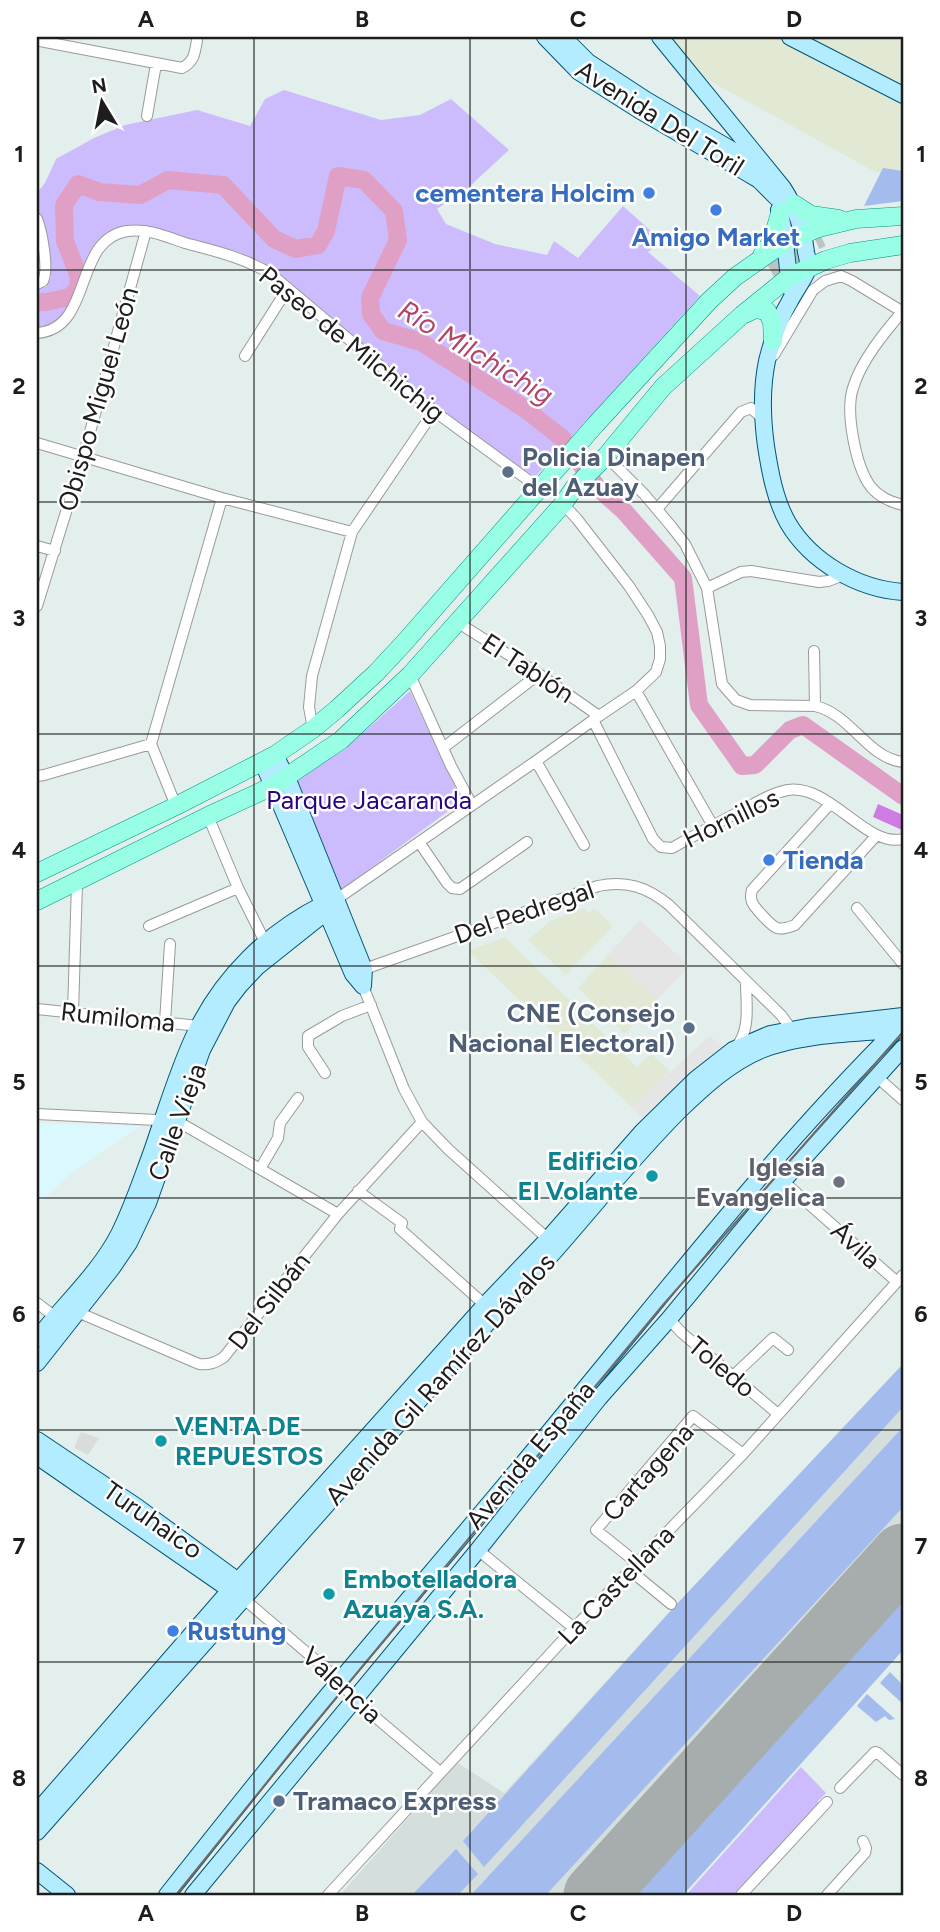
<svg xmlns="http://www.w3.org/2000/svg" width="940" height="1932" font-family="Figtree,sans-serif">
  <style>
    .residential { fill: #dadcda }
    .industrial { fill: #e1e9d4 }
    .education { fill: #dcf8ff }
    .airport { fill: #d4dedd }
    .grass { fill: #a4bbed }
    .park { fill: #cdbcfd }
    .pitch { fill: #cf7be4 }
    .parking { fill: #e5e5e5 }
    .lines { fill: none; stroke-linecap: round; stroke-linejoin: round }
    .river { stroke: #e0a0c6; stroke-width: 18 }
    .runway { stroke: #a6adac; stroke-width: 63 }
    .primary-tunnel { stroke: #bbc5c3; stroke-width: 18; stroke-dasharray: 18 9; stroke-linecap: butt }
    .street-casing { stroke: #9a9a9a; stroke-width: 12 }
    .secondary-casing { stroke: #005579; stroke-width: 18 }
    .primary-casing { stroke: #009781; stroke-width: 19 }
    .street { stroke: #fff; stroke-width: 10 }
    .secondary { stroke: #b2ecfe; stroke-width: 16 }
    .primary { stroke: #98ffe6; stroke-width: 18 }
    .tram { stroke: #6b6b6b; stroke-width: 2 }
    .grid { fill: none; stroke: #1d1d1d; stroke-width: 2; stroke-opacity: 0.55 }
    .shop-dot { fill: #3f7fe0; stroke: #fff; stroke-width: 2.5 }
    .service-dot { fill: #5c6f8a; stroke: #fff; stroke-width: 2.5 }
    .culture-dot { fill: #0f9aa8; stroke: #fff; stroke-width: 2.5 }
    .worship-dot { fill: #6b7280; stroke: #fff; stroke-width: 2.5 }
    .labels { text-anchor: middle; stroke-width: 5; stroke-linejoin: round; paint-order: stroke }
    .street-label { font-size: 26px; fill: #1d1d1d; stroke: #fff }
    .shop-label { font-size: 26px; font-weight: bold; fill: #366cbe; stroke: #fff; text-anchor: start }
    .service-label { font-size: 26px; font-weight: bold; fill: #4e5e75; stroke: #fff; text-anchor: start }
    .park-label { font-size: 26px; fill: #260483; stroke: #fff }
    .culture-label { font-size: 26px; font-weight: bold; fill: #0d838f; stroke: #fff; text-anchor: start }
    .worship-label { font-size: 26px; font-weight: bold; fill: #5b616d; stroke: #fff; text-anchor: end }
    .water-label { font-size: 28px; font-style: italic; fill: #b34367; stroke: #fff }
    .neatline { fill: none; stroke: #1d1d1d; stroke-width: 2.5 }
    .grid-label { font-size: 23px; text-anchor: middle; font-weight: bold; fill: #1d1d1d }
  </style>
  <rect width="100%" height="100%" fill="#e2efed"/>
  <path class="residential" d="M81,1432L99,1438L88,1455L74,1448Z"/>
  <path class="industrial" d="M667,37H903V174L875,172L694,72Z
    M583,908L589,913L594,908L613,926L566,975L528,940L550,921Z
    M505,937L637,1067L651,1054L670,1071L632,1107L468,951Z
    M609,954L657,1000L625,1034L578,988Z"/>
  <path class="education" d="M37,1123L140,1126L73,1172L37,1205Z"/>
  <path class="airport" d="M903,1364V1650L683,1895H340L446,1775L458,1763L504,1793L675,1606Z"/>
  <path class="grass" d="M883,168L903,171V201L864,206Z
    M903,1364V1407L484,1867L463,1841L675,1606Z
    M903,1427V1507L546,1895H471Z
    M903,1597V1650L683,1895H633Z
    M890,1672L903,1685V1704L880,1683Z
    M867,1694L895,1719L889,1720L885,1716L876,1722L857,1706Z
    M456,1849L478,1874L458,1895L413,1894Z"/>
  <path class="park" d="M284,90L381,120L420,115L451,99L509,150L470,186L437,209L446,224L495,244L547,255L554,241L578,258L623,206L662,241L648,252L700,296L535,477L443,417L366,347L262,262L147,226L115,231L100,240L88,255L68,312L57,323L37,329V287H46L51,277L40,219L37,217V193L45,183L56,159L94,138L125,125L197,110L250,126L265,99Z
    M410,691L462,801L341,890L296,781L345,749Z
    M801,1767L826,1793L818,1801L820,1807L738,1895H686Z"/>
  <path class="pitch" d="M878,804L903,815L902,830L873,817Z"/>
  <path class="parking" d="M640,920L689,966L657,1000L609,954Z
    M710,1036L721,1046L708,1058L642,1117L632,1107Z"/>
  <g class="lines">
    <path class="river" d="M37,302H46L70,297L78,288L79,277L65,241L64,205L78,184L99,192L140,195L168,180L223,185L274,239L296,249L318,245L326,231L338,176L364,180L394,211L398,240L370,298L371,314L383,331L421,342L525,409L562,438L597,487L624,511L683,578L699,705L742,766L755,765L790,730L803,725L903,796"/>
    <path class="runway" d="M595,1895L903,1555"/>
    <path class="primary-tunnel" d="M768,266L795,250L822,238
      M774,277L820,253"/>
    <g class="street-casing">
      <path id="street" d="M40,41L182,68C194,62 195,53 197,40
        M147,116L156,64
        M37,219C42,232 49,269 43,281L37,284
        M902,312C884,333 861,361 853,388C845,412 856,468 871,487C879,497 890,502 903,505
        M37,333C94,329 72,240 127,231C147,228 167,237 185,243C215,251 245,258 271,274L434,411L539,488
        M774,355L813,290L825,281L841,276L852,281L903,312
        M245,356L288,288
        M37,443L222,498L352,532
        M606,456L644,494L671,526L685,544L707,588L722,684L736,700L750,705L815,706C851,714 867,758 903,762
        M657,509L741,412L751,408L762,418
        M37,546L55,551
        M707,588L741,572L751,571L819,582L828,581L844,575
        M37,606L83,457L146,231
        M457,622L539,674L599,716
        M814,651L815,706
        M410,675L451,766L472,805
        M636,691L713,826
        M593,720L653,839L661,847L672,848C695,835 719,822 743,810C757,802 772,793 788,790C830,784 866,848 903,839
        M313,729L309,707L312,676L352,532L434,411
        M443,748L539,674
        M536,761L584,845
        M37,776L44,775L151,744
        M830,804L752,890C751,894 750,897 752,902C754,907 771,926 777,928C783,930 789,927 795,925L876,836
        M176,806L151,744L222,498
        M208,816L238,888L265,942
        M419,842L447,883L452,888L460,889L527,842
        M337,899L536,761L599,716L636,691L656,672L660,659V646L657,632L648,615L629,586L577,519L563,504
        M857,908L903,964
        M149,926L238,888
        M359,971L598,886C626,880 647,887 669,905L781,1015L795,1034
        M363,986L404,1089L422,1122L448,1149L548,1239
        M37,1009L199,1026
        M73,1012L77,883
        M165,1022L170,944
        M736,1047C751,1030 746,1003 746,982
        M325,1073L308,1047V1036L342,1016L371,1005
        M877,1077L903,1100
        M37,1114L177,1121L338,1214
        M260,1169L278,1138L280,1123L298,1098
        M783,1181L897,1282
        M358,1191L402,1223L400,1229L485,1305
        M37,1303L54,1316L59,1317
        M75,1311L199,1364C209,1365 215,1363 224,1357L338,1214L422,1122
        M669,1319L682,1333L778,1414
        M733,1376L773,1338L788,1350
        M478,1550L574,1628
        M637,1563L596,1530L693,1416L743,1454
        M631,1571L671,1604
        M244,1599L340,1681L354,1699L440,1772
        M840,1788L875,1752L878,1753L903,1775
        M328,1895L574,1628L743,1454L903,1275
        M741,1895L827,1802
        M827,1895L865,1853L866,1848L863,1841"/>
    </g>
    <g class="secondary-casing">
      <path id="secondary" d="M545,37L579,72L639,110L749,174L759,180L777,198
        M563,37L588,62L646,100L763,168
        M660,37L783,188C796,208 803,228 806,252C807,257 809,264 808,268C806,277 794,292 790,301C779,319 772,341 767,361C761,390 762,417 766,446C770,472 775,500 788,523C811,562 858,589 903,592
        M790,37L903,95
        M779,210L784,232L790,288
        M275,755L290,785L364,969L363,986
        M263,763L353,974L363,986
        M37,1339C64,1304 99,1273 119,1234C132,1208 141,1181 151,1154C165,1114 177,1072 195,1034C222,977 268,932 324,904
        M37,1363L112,1268L129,1243L148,1203L202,1050L227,1002L240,985L257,967L326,912L337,899
        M37,1440L137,1507L238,1581L242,1590
        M37,1456L239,1596
        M37,1812L238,1581L485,1305L548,1239L642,1132L696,1079L733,1050L770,1034L807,1027L903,1016
        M37,1832L483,1328C508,1300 535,1274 559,1246C599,1200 637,1153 680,1110C704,1087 730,1063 761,1050C804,1033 858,1034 903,1029
        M37,1871L67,1895
        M167,1895C220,1828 273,1761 328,1695C403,1605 480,1516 555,1425C667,1290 774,1151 898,1028
        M193,1895L478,1550L599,1398L669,1319L783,1181L903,1048"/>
    </g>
    <g class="primary-casing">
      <path id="primary" d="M794,204L811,215L839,219
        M762,255L772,241L780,213
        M745,314L755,309L767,311L772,322L773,341
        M37,873L176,806L275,755L313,729L337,709L376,673L404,643L596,424L709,301L735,277L785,242L819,228L856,219L903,216
        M37,901L208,816L273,786L341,740L410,675L563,504L574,488L606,456L663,387L742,315L789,277L826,260L850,253L903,245"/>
    </g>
    <use href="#street" class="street"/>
    <use href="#secondary" class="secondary"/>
    <use href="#primary" class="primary"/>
    <path class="tram" d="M176,1895L297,1745L663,1305L903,1032"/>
  </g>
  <path class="grid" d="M254,37V1895M470,37V1895M686,37V1895M37,270H903M37,502H903M37,734H903M37,966H903M37,1198H903M37,1430H903M37,1662H903"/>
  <g class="shop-dot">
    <circle cx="649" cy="193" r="7"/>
    <circle cx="716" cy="210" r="7"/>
    <circle cx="769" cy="860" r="7"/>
    <circle cx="173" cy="1631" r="7"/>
  </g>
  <g class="service-dot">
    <circle cx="508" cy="472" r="7"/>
    <circle cx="689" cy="1028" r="7"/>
    <circle cx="279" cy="1801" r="7"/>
  </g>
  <g class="culture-dot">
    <circle cx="652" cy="1176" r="7"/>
    <circle cx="161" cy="1441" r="7"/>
    <circle cx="329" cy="1594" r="7"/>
  </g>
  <circle class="worship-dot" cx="839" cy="1182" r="7"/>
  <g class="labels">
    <g class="street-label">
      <text transform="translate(660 118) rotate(32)" y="9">Avenida Del Toril</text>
      <text transform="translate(352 344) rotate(39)" y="9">Paseo de Milchichig</text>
      <text transform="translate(98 399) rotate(-74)" y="9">Obispo Miguel León</text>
      <text transform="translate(528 668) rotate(33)" y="9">El Tablón</text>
      <text transform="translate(731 818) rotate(-26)" y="9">Hornillos</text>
      <text transform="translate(524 912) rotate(-19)" y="9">Del Pedregal</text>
      <text transform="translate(118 1017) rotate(6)" y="9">Rumiloma</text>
      <text transform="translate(177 1122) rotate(-70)" y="9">Calle Vieja</text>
      <text transform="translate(856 1245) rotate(42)" y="9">Ávila</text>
      <text transform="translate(269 1301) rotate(-52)" y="9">Del Silbán</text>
      <text transform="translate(722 1367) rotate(40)" y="9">Toledo</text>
      <text transform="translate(440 1379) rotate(-48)" y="9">Avenida Gil Ramírez Dávalos</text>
      <text transform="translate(530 1455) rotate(-50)" y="9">Avenida España</text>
      <text transform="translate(648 1472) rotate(-48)" y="9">Cartagena</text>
      <text transform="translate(153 1520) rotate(35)" y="9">Turuhaico</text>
      <text transform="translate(616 1585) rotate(-46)" y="9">La Castellana</text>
      <text transform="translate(342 1685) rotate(43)" y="9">Valencia</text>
    </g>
    <g class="shop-label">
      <text x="635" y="202" text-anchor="end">cementera Holcim</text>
      <text x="716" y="246" text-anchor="middle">Amigo Market</text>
      <text x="783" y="869">Tienda</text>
      <text x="187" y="1640">Rustung</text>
    </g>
    <g class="service-label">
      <text x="522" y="466">Policia Dinapen<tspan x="522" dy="30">del Azuay</tspan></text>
      <text x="675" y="1022" text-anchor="end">CNE (Consejo<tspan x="675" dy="30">Nacional Electoral)</tspan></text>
      <text x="293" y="1810">Tramaco Express</text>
    </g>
    <g class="park-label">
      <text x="369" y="809">Parque Jacaranda</text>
    </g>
    <g class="culture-label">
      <text x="638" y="1170" text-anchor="end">Edificio<tspan x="638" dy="30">El Volante</tspan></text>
      <text x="175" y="1435">VENTA DE<tspan x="175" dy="30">REPUESTOS</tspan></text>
      <text x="343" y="1588">Embotelladora<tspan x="343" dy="30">Azuaya S.A.</tspan></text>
    </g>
    <g class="worship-label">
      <text x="825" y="1176">Iglesia<tspan x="825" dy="30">Evangelica</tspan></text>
    </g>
    <g class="water-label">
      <text transform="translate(476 352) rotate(31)" y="10">Río Milchichig</text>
    </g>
  </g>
  <rect width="940" height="1932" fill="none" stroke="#ffffff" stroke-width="77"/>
  <g transform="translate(102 102) rotate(350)" stroke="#ffffff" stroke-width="5" paint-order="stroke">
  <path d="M0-5L12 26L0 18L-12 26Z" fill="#1d1d1d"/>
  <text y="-10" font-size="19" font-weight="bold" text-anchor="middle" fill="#1d1d1d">N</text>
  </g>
  <rect x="38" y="38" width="864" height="1856" class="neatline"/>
  <g class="grid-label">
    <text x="146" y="27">A</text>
    <text x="362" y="27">B</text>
    <text x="578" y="27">C</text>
    <text x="794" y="27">D</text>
    <text x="19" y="162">1</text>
    <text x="921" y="162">1</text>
    <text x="19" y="394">2</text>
    <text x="921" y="394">2</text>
    <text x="19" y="626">3</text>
    <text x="921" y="626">3</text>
    <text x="19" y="858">4</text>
    <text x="921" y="858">4</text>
    <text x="19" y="1090">5</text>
    <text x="921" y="1090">5</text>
    <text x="19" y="1322">6</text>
    <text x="921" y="1322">6</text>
    <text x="19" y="1554">7</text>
    <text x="921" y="1554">7</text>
    <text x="19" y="1786">8</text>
    <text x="921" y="1786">8</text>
    <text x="146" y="1921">A</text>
    <text x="362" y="1921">B</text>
    <text x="578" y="1921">C</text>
    <text x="794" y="1921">D</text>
  </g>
</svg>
